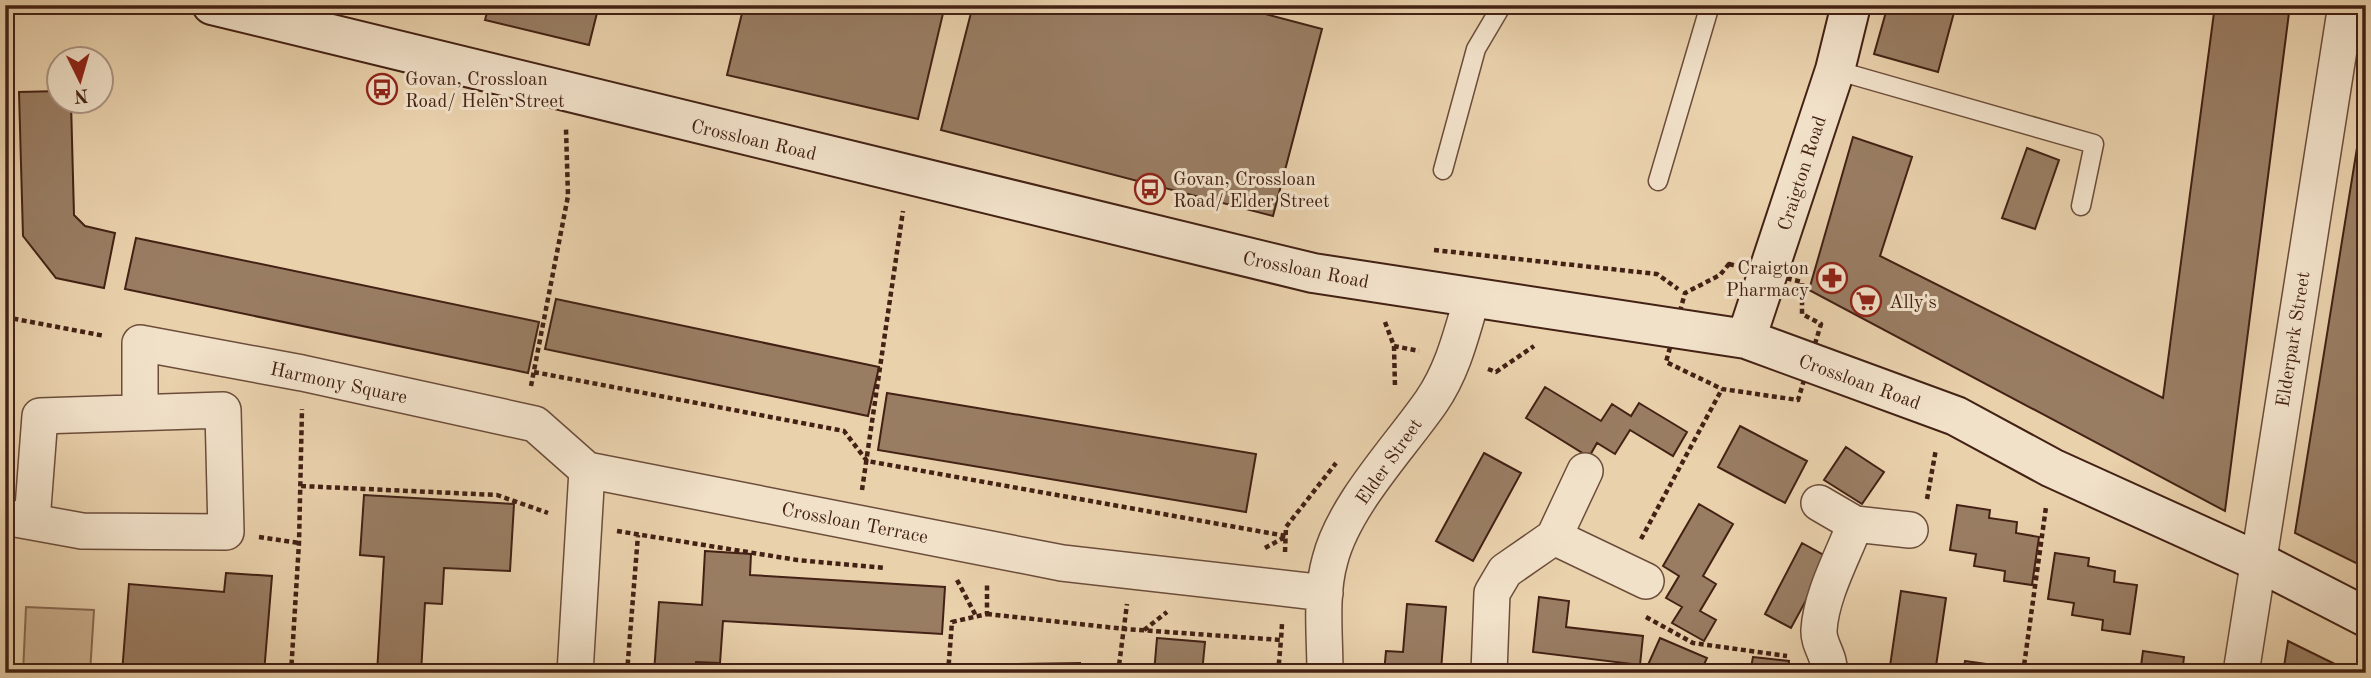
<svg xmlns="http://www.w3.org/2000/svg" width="2371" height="678" font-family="'Old Standard TT',serif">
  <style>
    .park { fill: #cdb392; stroke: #886a53; stroke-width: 2 }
    .building { fill: #997d63; stroke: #432114; stroke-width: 2 }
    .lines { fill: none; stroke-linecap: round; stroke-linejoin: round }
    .lane-casing { stroke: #6c4d3a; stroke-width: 21 }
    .street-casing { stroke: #6c4d3a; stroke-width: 38 }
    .secondary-casing { stroke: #432114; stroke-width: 42 }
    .path { stroke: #432114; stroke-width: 4.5; stroke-dasharray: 5 3.5; stroke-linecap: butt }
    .lane { stroke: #f1e1c9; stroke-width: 18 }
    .street { stroke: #f1e1c9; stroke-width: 35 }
    .secondary { stroke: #f1e1c9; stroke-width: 38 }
    .labels { text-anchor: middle; stroke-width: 6; stroke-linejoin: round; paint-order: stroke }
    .poi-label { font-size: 19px; fill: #432114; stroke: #f1e1c9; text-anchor: start }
    .street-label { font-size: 19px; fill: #432114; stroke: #f1e1c9 }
  </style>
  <rect width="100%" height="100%" fill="#e9d1ac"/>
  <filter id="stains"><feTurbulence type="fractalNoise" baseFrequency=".00286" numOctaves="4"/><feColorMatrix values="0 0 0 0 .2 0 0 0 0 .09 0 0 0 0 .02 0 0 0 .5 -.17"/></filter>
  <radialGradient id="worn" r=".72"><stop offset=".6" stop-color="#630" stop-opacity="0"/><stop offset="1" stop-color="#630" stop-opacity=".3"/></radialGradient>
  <path class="park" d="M26,607L94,610L90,673H23Z"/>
  <path class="building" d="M430,5H457L456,12Z
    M489,5H599L589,45L485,20Z
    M666,5H698L696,13Z
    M744,5H945L918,119L727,75Z
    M973,5H1231L1322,29L1273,216L941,130Z
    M1888,5H1956L1938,72L1874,54Z
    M2215,5H2290L2225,511L1809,290L1853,137L1912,157L1880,256L2163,398Z
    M60,91V102H71L74,215L85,226L115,233L104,288L56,278L23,236L19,92Z
    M2366,92V568L2295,533Z
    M2027,148L2059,160L2035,229L2002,218Z
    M136,238L539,322L528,373L125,289Z
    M556,299L879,367L868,416L545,349Z
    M1545,387L1601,421L1612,404L1631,416L1639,403L1687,432L1673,456L1630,430L1615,454L1597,443L1589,457L1526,418Z
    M887,393L1256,454L1246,512L878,450Z
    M1740,426L1807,461L1785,503L1718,467Z
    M1846,447L1884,472L1862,504L1824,480Z
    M1484,453L1521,473L1473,561L1436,541Z
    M364,495L514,504L510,571L444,568L442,604L425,603L421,673H377L384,557L360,555Z
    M1699,504L1733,524L1703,576L1716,584L1700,611L1716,620L1704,641L1672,623L1682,607L1666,598L1679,576L1663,566Z
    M1957,505L1990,510L1989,518L2017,522L2016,533L2039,537L2032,585L2004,581L2005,571L1974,566L1976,554L1950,550Z
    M1802,543L1829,558L1791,628L1765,614Z
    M705,551L751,554L750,575L945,587L942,634L723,621L720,663L696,662L695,673H654L659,602L702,605Z
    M2055,553L2089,558L2088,566L2115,571L2114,582L2137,585L2130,634L2102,630L2103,620L2072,615L2074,603L2048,599Z
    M226,573L272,576L264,673H122L129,584L224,592Z
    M1901,591L1946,598L1935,673H1889Z
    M1539,597L1569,601L1566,627L1643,636L1640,665L1533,652Z
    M1407,604L1446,607L1441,670L1421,668V673H1384L1386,651L1403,652Z
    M1157,638L1205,642L1202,673H1154Z
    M1660,638L1707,658L1700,673H1659L1647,667Z
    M2288,641L2353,673H2283Z
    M2143,651L2184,657L2182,673H2140Z
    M1753,657L1789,661L1788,673H1750Z
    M1965,661L2009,667V673H1963Z
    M1080,663V673H960L959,665Z"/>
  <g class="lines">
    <g class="lane-casing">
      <path id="lane" d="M1835,70L2094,144L2081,206
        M1443,170L1476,49L1502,5
        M1658,181L1710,5"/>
    </g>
    <g class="street-casing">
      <path id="street" d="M140,410V343L302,373L535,424L587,470
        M1819,503L1855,524L1910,530
        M5,517L82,531L226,532L223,410L40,416L32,521
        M1554,537L1646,581
        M575,673L587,470L1062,563L1325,593
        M1325,673C1325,636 1320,595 1330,560C1344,505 1399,448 1431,402C1453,370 1461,335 1472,298
        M1489,673L1492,593L1505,571L1554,537L1585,471
        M1829,673C1831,657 1818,645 1819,630C1821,595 1843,556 1855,524
        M2241,673L2346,5"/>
    </g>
    <g class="secondary-casing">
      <path id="secondary" d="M212,5L1313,273L1746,339L1956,416L2052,468L2257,561L2366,617
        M1746,339L1835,70L1851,5"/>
    </g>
    <path class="path" d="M1434,250L1657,274L1678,289
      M1729,264L1802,282V314L1821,324L1798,400L1722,389L1666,362L1685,293L1720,275Z
      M5,317L105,336
      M1385,322L1394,346L1419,351
      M1394,346L1395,387
      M1488,369L1496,372L1534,346
      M534,372L844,431L867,461L1286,536
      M531,386L568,196L566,129
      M301,486L497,495L548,513
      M862,490L903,211
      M1927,499L1936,449
      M617,531L797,560L886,568
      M259,537L299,543
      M1641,539L1722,389
      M1265,548L1285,537
      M1285,552L1286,527L1336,463
      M957,580L976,616
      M987,614L1125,629L1281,640L1282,624
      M1646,617L1693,643L1787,656
      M1144,630L1167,612
      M291,673L299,543L302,409
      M627,673L638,535
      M948,673L952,622L987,614V583
      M1118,673L1127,604
      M1278,673L1281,640
      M2023,673L2046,507"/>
    <use href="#lane" class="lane"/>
    <use href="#street" class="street"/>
    <use href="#secondary" class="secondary"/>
  </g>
  <defs>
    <g id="bus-ring" transform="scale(1.575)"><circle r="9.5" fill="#f1e1c9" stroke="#8f2418" stroke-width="1.5"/><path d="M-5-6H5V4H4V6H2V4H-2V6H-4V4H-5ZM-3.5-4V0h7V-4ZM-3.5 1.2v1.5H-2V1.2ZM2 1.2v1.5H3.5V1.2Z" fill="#8f2418"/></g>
    <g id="pharmacy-ring" transform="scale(1.575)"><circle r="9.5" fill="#f1e1c9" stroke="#8f2418" stroke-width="1.5"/><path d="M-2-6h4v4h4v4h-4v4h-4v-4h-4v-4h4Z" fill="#8f2418"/></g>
    <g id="supermarket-ring" transform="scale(1.575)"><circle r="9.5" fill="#f1e1c9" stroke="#8f2418" stroke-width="1.5"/><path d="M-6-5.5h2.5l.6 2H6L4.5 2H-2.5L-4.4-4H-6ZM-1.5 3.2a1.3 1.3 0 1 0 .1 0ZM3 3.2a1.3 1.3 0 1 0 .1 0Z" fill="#8f2418"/></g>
  </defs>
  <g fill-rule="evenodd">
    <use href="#bus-ring" x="382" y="89"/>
    <use href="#bus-ring" x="1150" y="189"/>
    <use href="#pharmacy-ring" x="1832" y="278"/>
    <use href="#supermarket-ring" x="1866" y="301"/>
  </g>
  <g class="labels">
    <g class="poi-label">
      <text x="405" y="85">Govan, Crossloan<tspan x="405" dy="22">Road/ Helen Street</tspan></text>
      <text x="1173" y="185">Govan, Crossloan<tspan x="1173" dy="22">Road/ Elder Street</tspan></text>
      <text x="1809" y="274" text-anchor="end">Craigton<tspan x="1809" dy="22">Pharmacy</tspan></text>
      <text x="1889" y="308">Ally's</text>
    </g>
    <g class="street-label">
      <text transform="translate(754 139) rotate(13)" y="7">Crossloan Road</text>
      <text transform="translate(1801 173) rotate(-72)" y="7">Craigton Road</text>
      <text transform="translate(1306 269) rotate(11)" y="7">Crossloan Road</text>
      <text transform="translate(2292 339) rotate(-81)" y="7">Elderpark Street</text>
      <text transform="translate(1860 381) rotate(20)" y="7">Crossloan Road</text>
      <text transform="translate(339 382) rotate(12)" y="7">Harmony Square</text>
      <text transform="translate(1388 461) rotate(-55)" y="7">Elder Street</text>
      <text transform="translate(855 522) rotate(11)" y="7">Crossloan Terrace</text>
    </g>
  </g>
  <rect width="2371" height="678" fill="none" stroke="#e9d1ac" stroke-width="28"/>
  <rect x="7" y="7" width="2357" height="664" fill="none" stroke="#432114" stroke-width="3.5"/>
  <rect x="14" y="14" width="2343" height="650" fill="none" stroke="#432114" stroke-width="2"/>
  <g transform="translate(80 80) rotate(175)"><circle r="33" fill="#f1e1c9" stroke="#ab9481" stroke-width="2"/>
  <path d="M0-5L12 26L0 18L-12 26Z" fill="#8f2418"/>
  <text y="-10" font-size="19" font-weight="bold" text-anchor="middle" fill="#432114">N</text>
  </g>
  <rect width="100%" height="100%" filter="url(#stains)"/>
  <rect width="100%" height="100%" fill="url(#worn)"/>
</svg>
